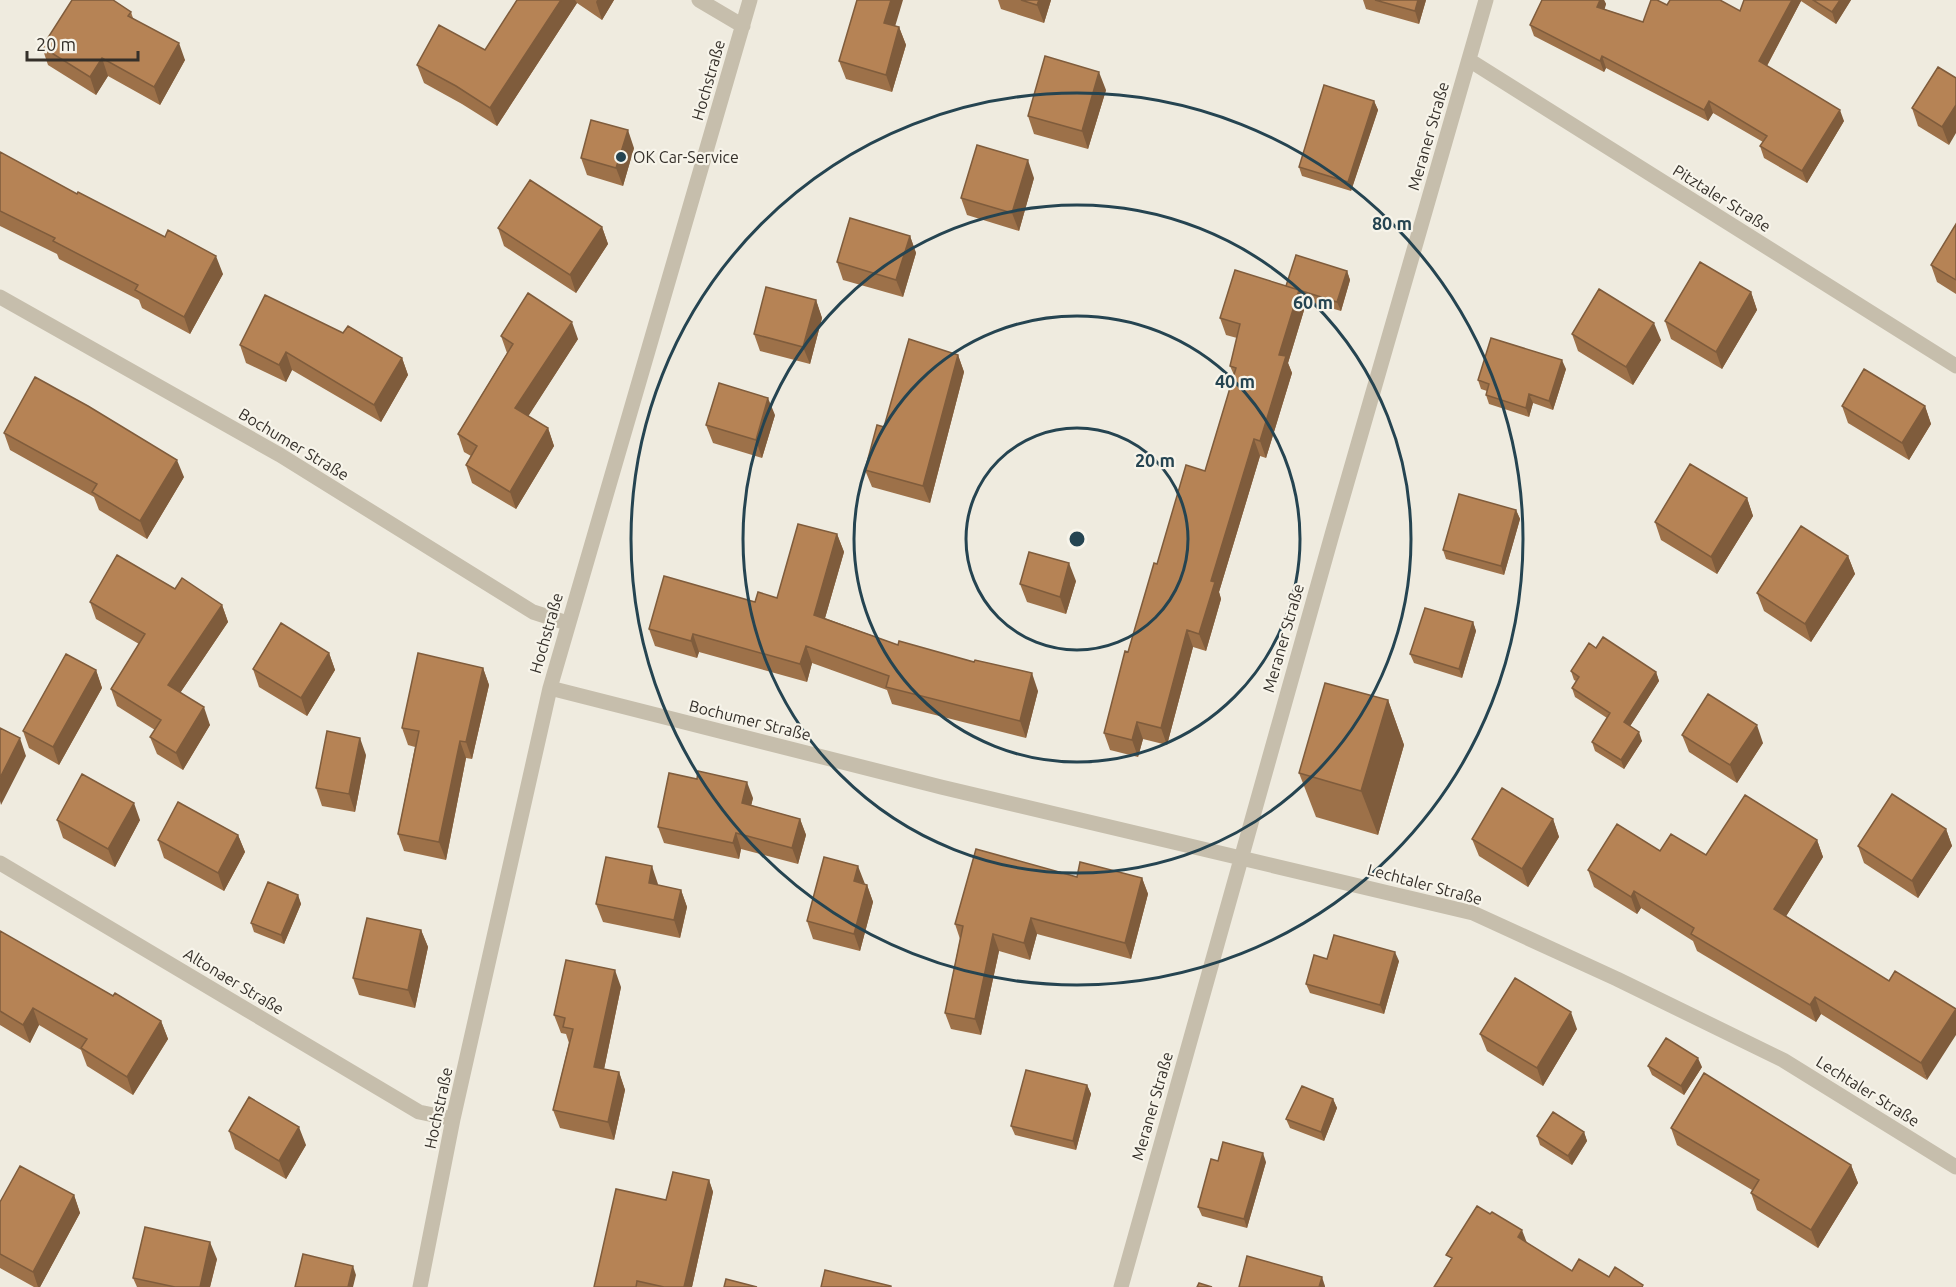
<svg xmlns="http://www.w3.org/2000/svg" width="1956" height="1287" font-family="Ubuntu,sans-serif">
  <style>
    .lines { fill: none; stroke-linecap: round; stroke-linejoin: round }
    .street { stroke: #c6beac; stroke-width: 15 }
    .wall { fill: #9d7149 }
    .shaded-wall { fill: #7f5c3c }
    .building { fill: #b68355; stroke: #7f5c3c; stroke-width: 1.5 }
    .ring { fill: none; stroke: #254451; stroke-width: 3 }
    .poi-dot { fill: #254451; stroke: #f7f4ea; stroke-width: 2 }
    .labels { text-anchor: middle; stroke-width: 4.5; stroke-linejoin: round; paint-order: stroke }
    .street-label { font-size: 16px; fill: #35302a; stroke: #f7f4ea }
    .poi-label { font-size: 16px; fill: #35302a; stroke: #f7f4ea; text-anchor: start }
    .centre { fill: #254451; stroke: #f7f4ea; stroke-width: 3 }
    .ring-label { font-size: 18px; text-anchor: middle; font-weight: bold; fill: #254451; stroke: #f7f4ea; stroke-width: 4.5; stroke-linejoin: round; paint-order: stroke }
  </style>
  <rect width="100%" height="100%" fill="#efebdf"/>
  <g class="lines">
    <path class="street" d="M699,0L743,26
      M1469,60L1956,366
      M0,297L280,455L533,612L567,623
      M550,688L941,787L1473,913L1617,979L1783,1060L1956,1167
      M0,863L419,1112L453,1119
      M420,1287L453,1119L550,688L750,0
      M1121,1287L1333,531L1486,0"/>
  </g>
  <path class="wall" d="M517,0H614L602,20L577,3L497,126L462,104L424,83L417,65L485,50Z
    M998,0H1051L1044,23L1001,9Z
    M1363,0H1426L1419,24L1366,9Z
    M1542,0H1604L1606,4L1604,9L1643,22L1667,5L1740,11L1744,0H1851L1836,24L1801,1L1767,66L1844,121L1807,183L1764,158L1760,146L1763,142L1713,113L1708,121L1606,68L1604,72L1534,36L1530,25Z
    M131,12L133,18L185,60L160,105L108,76L96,95L48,65L42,47Z
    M895,26L899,27L906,45L892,92L846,79L839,61Z
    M1938,67L1949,145L1918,126L1912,108Z
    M1106,90L1088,149L1034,134L1028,116Z
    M1374,101L1378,110L1351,191L1302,176L1299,167Z
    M634,148L623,186L587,175L581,158Z
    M0,152L223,274L190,334L142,308L139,300L59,259L57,254L0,226Z
    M1034,178L1019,231L967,215L961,198Z
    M1956,224V294L1937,282L1931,265Z
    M602,227L608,244L576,293L504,246L498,228Z
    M910,236L916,253L903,297L843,280L837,262Z
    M1347,271L1350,280L1341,311L1303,300L1305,307L1288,363L1292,373L1266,458L1260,456L1219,592L1221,599L1206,651L1193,647L1167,745L1143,739L1138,757L1110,750L1104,733L1128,652L1205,471L1234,375L1230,366L1237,338L1226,335L1220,318L1286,286Z
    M1751,292L1757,310L1722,369L1671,339L1665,321Z
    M816,300L822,318L810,364L760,351L754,334Z
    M343,333L402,358L408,375L381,422L292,370L286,382L246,363L240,345Z
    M1572,334L1661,340L1633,385L1578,351Z
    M501,336L578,339L528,416L548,428L554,446L516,509L472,483L466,465L471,456L464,452L458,434L507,353Z
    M958,355L964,372L930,503L872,487L865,470L884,427Z
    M1566,369L1553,410L1533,403L1529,417L1489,404L1486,395L1487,391L1481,389L1478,380Z
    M1842,406H1925L1931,424L1909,460L1848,423Z
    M775,415L762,458L713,443L706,425Z
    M4,433L184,477L147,539L99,510L94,497L10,450Z
    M1747,498L1753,516L1717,574L1661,540L1655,522Z
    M1516,510L1520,519L1504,575L1446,559L1443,550Z
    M837,534L844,552L825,618L898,645L1038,691L1026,738L892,704L887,690L812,663L807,682L699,652L697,658L655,646L649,629L755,602L777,598Z
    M1848,556L1855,574L1811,642L1764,611L1757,593Z
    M1076,581L1066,614L1027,602L1020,584Z
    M175,589L222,605L228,622L180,693L210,725L183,770L157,754L150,737L155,730L117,706L111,689L139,644L96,619L90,602Z
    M1473,622L1476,631L1462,678L1414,663L1410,654Z
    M1596,648L1656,672L1659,681L1630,726L1642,741L1624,769L1595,751L1592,742L1607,718L1575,697L1572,688L1576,681L1574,680L1571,671Z
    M329,653L335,670L307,716L259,687L253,669Z
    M483,668L489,685L472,759L466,758L446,860L404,851L398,834L415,747L408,745L402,728Z
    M96,670L102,688L59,765L29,748L23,731Z
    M1388,700L1404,745L1378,835L1316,817L1299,773Z
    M1682,735L1763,743L1737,783L1689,752Z
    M366,755L355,812L322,806L316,788Z
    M753,798L751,805L800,819L806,835L798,864L741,849L739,859L664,843L658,827Z
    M1553,819L1559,837L1528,887L1479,856L1472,839Z
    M57,820H140L115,867L63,838Z
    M1946,829L1952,846L1918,898L1864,863L1858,846Z
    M238,835L245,852L224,891L164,858L158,840Z
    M1817,840L1823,857L1786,916L1889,981L1895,971L1927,1080L1821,1014L1816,1022L1697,951L1693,941L1641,908L1637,914L1594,887L1588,870L1660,851L1706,855Z
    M1077,877L1142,878L1148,894L1131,959L1037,934L1030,960L999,951L981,1035L951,1029L945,1013L960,939L955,924Z
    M658,884V885L681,890L687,907L680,938L603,922L596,904Z
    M867,885L873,902L860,951L813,939L807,921Z
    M298,895L301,904L284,944L254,932L251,923Z
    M421,930L428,947L415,1008L359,995L353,978Z
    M0,931L113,996L161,1021L168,1039L133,1095L87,1066L81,1050L39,1025L30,1043L0,1025Z
    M1327,959L1399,961L1384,1014L1310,993L1306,984Z
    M621,987L604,1069L619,1072L625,1090L614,1140L560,1128L553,1110L569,1043L566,1034L561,1033L554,1015Z
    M1577,1029L1543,1086L1487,1051L1480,1034Z
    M1648,1066L1702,1067L1684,1095L1652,1075Z
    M1087,1085L1091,1094L1076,1150L1015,1135L1011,1126Z
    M1333,1099L1337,1108L1324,1141L1290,1128L1286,1119Z
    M1671,1128L1851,1165L1858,1183L1818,1248L1757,1210L1751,1193L1752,1190L1677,1145Z
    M229,1131L306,1145L286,1179L235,1149Z
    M1584,1132L1587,1141L1572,1165L1540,1145L1537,1136Z
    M1218,1161L1266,1162L1247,1228L1202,1216L1198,1207Z
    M709,1180L713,1192L692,1287H594L666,1200Z
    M74,1195L80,1213L40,1287H34L0,1268V1202Z
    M217,1259L210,1287H137L133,1278Z"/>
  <path class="shaded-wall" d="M561,0H575L577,3L497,126L490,108Z
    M597,0H614L602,20L596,2Z
    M891,0H903L891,40L884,23Z
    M1039,0H1051L1044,23L1037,5Z
    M1418,0H1426L1419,24L1415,11Z
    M1600,0H1604L1606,4L1602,19L1597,7Z
    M1792,0H1801V1L1763,73L1759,61Z
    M1840,0H1851L1836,24L1832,12Z
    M899,27L906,45L892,92L886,75Z
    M179,43L185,60L160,105L154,87Z
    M1602,56L1606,68L1604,72L1600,61Z
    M102,58L108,76L96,95L90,77Z
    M1099,72L1106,90L1088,149L1082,131Z
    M1374,101L1378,110L1351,191L1348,182Z
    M1709,101L1713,113L1708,121L1704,110Z
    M1956,105V133L1949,145L1942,127Z
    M1840,110L1844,121L1807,183L1802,171Z
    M628,130L634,148L623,186L616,168Z
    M1028,160L1034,178L1019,231L1012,213Z
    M602,227L608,244L576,293L570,275Z
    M910,236L916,253L903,297L896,280Z
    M216,256L223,274L190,334L184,317Z
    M1347,271L1350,280L1341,311L1337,302Z
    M1299,290L1305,307L1288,363L1292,373L1266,458L1260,441L1279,355Z
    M1751,292L1757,310L1722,369L1716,352Z
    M816,300L822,318L810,364L803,347Z
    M572,322L578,339L522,426L515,408Z
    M1654,323L1661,340L1633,385L1626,367Z
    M286,352L292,370L286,382L279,365Z
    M958,355L964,372L930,503L923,486Z
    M402,358L408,375L381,422L374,405Z
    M1562,360L1566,369L1553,410L1549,401Z
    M1529,394L1533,403L1529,417L1526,408Z
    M768,398L775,415L762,458L756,440Z
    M1925,406L1931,424L1909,460L1902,443Z
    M548,428L554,446L516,509L510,492Z
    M1254,439L1260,456L1219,592L1221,599L1206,651L1199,634L1211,581Z
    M177,460L184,477L147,539L140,521Z
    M1747,498L1753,516L1717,574L1711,557Z
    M1516,510L1520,519L1504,575L1501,566Z
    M837,534L844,552L821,632L814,615Z
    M1848,556L1855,574L1811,642L1805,624Z
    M1069,563L1076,581L1066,614L1060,597Z
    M222,605L228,622L174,702L168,685Z
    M1473,622L1476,631L1462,678L1459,669Z
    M1187,630L1193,647L1167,745L1161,728Z
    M693,634L699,652L697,658L691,641Z
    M806,646L812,663L807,682L800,664Z
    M329,653L335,670L307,716L301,698Z
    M483,668L489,685L472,759L466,742Z
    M96,670L102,688L59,765L53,747Z
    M1656,672L1659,681L1627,731L1624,722Z
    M1032,673L1038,691L1026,738L1020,721Z
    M1388,700L1404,745L1378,835L1361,791Z
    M204,707L210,725L183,770L176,753Z
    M1137,722L1143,739L1138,757L1132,740Z
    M1757,725L1763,743L1737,783L1730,765Z
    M1639,732L1642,741L1624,769L1621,760Z
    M20,738L26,756L1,805L0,801V778Z
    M360,738L366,755L355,812L349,794Z
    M460,741L466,758L446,860L439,842Z
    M747,782L753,798L748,819L742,803Z
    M134,803L140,820L115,867L108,849Z
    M800,819L806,835L798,864L792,848Z
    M1553,819L1559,837L1528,887L1522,869Z
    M1946,829L1952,846L1918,898L1912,881Z
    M736,833L741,849L739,859L733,843Z
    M238,835L245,852L224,891L218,873Z
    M1817,840L1823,857L1780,926L1774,909Z
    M652,866L658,884L655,901L649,883Z
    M858,866L865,884L854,881Z
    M1142,878L1148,894L1131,959L1125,943Z
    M867,885L873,902L860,951L854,934Z
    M681,890L687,907L680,938L674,920Z
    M1634,891L1641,908L1637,914L1631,897Z
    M298,895L301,904L284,944L281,935Z
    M1031,918L1037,934L1030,960L1024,943Z
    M421,930L428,947L415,1008L408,990Z
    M993,934L999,951L981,1035L975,1019Z
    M1395,952L1399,961L1384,1014L1380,1005Z
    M615,970L621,987L601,1084L594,1067Z
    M1815,997L1821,1014L1816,1022L1810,1005Z
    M33,1008L39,1025L30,1043L23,1025Z
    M1956,1009V1035L1927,1080L1921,1063Z
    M1571,1012L1577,1029L1543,1086L1537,1068Z
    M161,1021L168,1039L133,1095L127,1077Z
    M1698,1058L1702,1067L1684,1095L1681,1086Z
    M619,1072L625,1090L614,1140L608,1122Z
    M1087,1085L1091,1094L1076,1150L1073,1141Z
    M1333,1099L1337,1108L1324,1141L1321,1132Z
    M299,1127L306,1145L286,1179L279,1161Z
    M1584,1132L1587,1141L1572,1165L1568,1156Z
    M1263,1153L1266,1162L1247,1228L1244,1219Z
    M1851,1165L1858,1183L1818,1248L1811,1230Z
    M709,1180L713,1192L692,1287H684Z
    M74,1195L80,1213L40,1287H38L33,1272Z
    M1522,1230L1529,1248L1518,1237Z
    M210,1242L217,1259L210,1287H200Z
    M353,1266L356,1275L353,1287H348Z
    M1322,1277L1325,1286V1287H1319Z"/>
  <path class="building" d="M72,0H113L131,12L128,16L179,43L154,87L102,58L90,77L42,47Z
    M517,0H561L490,108L456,86L417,65L439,25L485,50Z
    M857,0H891L884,23L899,27L886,75L839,61Z
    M1021,0H1039L1037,5Z
    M1375,0H1418L1415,11Z
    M1542,0H1600L1597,7L1643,22L1651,0H1657L1667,5L1670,0H1720L1740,11L1744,0H1792L1759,61L1840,110L1802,171L1760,146L1767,136L1709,101L1704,110L1602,56L1600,61L1530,25Z
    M1813,0H1840L1832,12Z
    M1045,56L1099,72L1082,131L1028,116Z
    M1938,67L1956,78V105L1942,127L1912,108Z
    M1324,85L1374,101L1348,182L1299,167Z
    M591,120L628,130L616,168L581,158Z
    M977,145L1028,160L1012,213L961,198Z
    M0,152L77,194L78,192L165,237L168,230L216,256L184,317L135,290L138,285L53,241L55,238L0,211Z
    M530,180L602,227L570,275L498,228Z
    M850,218L910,236L896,280L837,262Z
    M1956,224V280L1931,265Z
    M1296,255L1347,271L1337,302L1286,286Z
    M1700,262L1751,292L1716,352L1665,321Z
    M1235,270L1299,290L1279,355L1286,356L1260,441L1254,439L1211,581L1215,582L1199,634L1187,630L1161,728L1137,722L1132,740L1104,733L1125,651L1128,652L1154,563L1157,564L1186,465L1205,471L1236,368L1230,366L1240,324L1220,318Z
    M766,287L816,300L803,347L754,334Z
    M1599,289L1654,323L1626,367L1572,334Z
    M528,293L572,322L515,408L548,428L510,492L466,465L477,446L458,434L513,344L501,336Z
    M265,295L343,333L348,326L402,358L374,405L286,352L279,365L240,345Z
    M1491,338L1562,360L1549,401L1529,394L1526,408L1486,395L1489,384L1478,380Z
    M909,339L958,355L923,486L865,470L877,425L884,427Z
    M1864,369L1925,406L1902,443L1842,406Z
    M35,377L88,406L177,460L140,521L92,492L97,484L4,433Z
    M719,383L768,398L756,440L706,425Z
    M1690,464L1747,498L1711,557L1655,522Z
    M1459,494L1516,510L1501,566L1443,550Z
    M798,524L837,534L814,615L898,645L899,641L974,662L975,660L1032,673L1020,721L886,687L889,676L806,646L800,664L693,634L691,641L649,629L664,576L755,602L758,592L777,598Z
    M1801,526L1848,556L1805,624L1757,593Z
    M1029,552L1069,563L1060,597L1020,584Z
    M117,555L175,589L182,578L222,605L168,685L204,707L176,753L150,737L161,720L111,689L145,634L90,602Z
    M1425,608L1473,622L1459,669L1410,654Z
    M281,623L329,653L301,698L253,669Z
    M1603,637L1656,672L1624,722L1639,732L1621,760L1592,742L1610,713L1572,688L1579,677L1571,671L1589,643L1596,648Z
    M418,653L483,668L466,742L460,741L439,842L398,834L419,731L402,728Z
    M66,654L96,670L53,747L23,731Z
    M1325,683L1388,700L1361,791L1299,773Z
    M1708,694L1757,725L1730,765L1682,735Z
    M0,728L20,738L0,778Z
    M327,731L360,738L349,794L316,788Z
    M698,771L747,782L742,803L800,819L792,848L736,833L733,843L658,827L669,773L697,779Z
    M82,774L134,803L108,849L57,820Z
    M1502,788L1553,819L1522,869L1472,839Z
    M1892,794L1946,829L1912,881L1858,846Z
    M1745,795L1817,840L1774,909L1889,981L1895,971L1956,1009L1921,1063L1815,997L1810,1005L1691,934L1694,928L1634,891L1631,897L1588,870L1617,824L1660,851L1671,834L1706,855Z
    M178,802L238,835L218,873L158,840Z
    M976,849L1077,877L1080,862L1142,878L1125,943L1031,918L1024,943L993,934L975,1019L945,1013L963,926L955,924Z
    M606,857L652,866L649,883L681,890L674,920L596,904Z
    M824,857L858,866L854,881L867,885L854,934L807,921Z
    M268,882L298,895L281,935L251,923Z
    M367,918L421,930L408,990L353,978Z
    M0,931L113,996L115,993L161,1021L127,1077L81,1048L87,1039L33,1008L23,1025L0,1011Z
    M1334,935L1395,952L1380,1005L1306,984L1314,955L1327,959Z
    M566,960L615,970L594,1067L619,1072L608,1122L553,1110L573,1029L563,1027L565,1018L554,1015Z
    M1515,978L1571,1012L1537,1068L1480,1034Z
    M1666,1038L1698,1058L1681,1086L1648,1066Z
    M1026,1070L1087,1085L1073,1141L1011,1126Z
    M1704,1073L1851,1165L1811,1230L1751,1193L1759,1180L1671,1128Z
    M1302,1086L1333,1099L1321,1132L1286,1119Z
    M249,1097L299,1127L279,1161L229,1131Z
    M1553,1112L1584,1132L1568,1156L1537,1136Z
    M1223,1142L1263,1153L1244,1219L1198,1207L1211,1159L1218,1161Z
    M20,1166L74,1195L33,1272L0,1254V1202Z
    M673,1172L709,1180L684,1287H664L637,1281L636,1287H594L616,1189L666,1200Z
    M1477,1206L1490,1214L1492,1212L1522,1230L1518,1237L1572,1271L1579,1259L1609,1277L1615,1267L1643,1285L1642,1287H1434L1452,1258L1446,1255Z
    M145,1227L210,1242L200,1287H175L133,1278Z
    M303,1254L353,1266L348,1287H295Z
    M1247,1256L1322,1277L1319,1287H1239Z
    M825,1270L891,1286V1287H821Z
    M726,1279L757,1287H724Z
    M1199,1283L1212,1287H1197Z"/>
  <g class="ring">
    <circle cx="1077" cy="539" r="111"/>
    <circle cx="1077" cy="539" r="223"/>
    <circle cx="1077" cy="539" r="334"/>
    <circle cx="1077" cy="539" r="446"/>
  </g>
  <circle class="poi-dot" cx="621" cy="157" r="6"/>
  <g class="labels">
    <g class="street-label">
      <text transform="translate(708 80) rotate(-74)" y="6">Hochstraße</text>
      <text transform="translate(1428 136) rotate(-74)" y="6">Meraner Straße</text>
      <text transform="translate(1722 198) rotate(32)" y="6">Pitztaler Straße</text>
      <text transform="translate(294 444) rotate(31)" y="6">Bochumer Straße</text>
      <text transform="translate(546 633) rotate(-74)" y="6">Hochstraße</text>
      <text transform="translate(1283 638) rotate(-74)" y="6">Meraner Straße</text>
      <text transform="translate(750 720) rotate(14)" y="6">Bochumer Straße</text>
      <text transform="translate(1425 884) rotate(15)" y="6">Lechtaler Straße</text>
      <text transform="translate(234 981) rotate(31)" y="6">Altonaer Straße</text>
      <text transform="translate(1868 1091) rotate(32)" y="6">Lechtaler Straße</text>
      <text transform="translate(1152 1106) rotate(-74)" y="6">Meraner Straße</text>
      <text transform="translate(438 1108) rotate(-78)" y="6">Hochstraße</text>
    </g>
    <g class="poi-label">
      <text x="633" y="163">OK Car-Service</text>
    </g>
  </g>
  <circle cx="1077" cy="539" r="9" class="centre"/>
  <g class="ring-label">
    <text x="1392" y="230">80 m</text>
    <text x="1313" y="309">60 m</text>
    <text x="1235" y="388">40 m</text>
    <text x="1155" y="467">20 m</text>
  </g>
  <path d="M27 51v9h111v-9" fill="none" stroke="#35302a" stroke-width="3"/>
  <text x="36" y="51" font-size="18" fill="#35302a" stroke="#f7f4ea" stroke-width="4.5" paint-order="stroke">20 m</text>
</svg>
